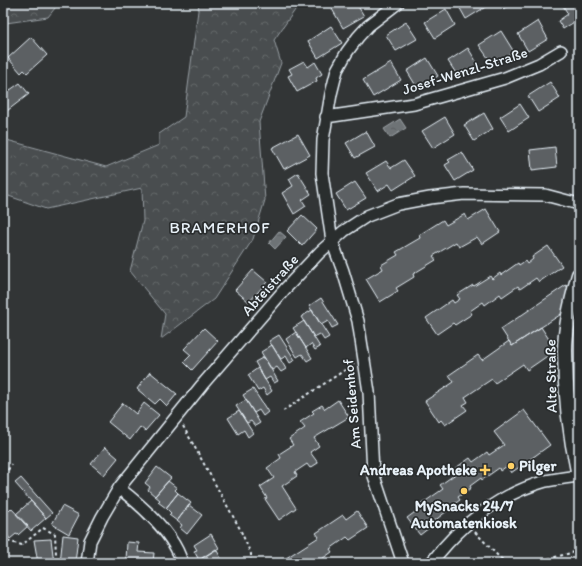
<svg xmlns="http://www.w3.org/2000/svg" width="582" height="566" font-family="Itim,sans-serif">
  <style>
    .forest { fill: url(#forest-crowns); stroke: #989fa4 }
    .water { fill: url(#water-ripples); stroke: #9fa5aa }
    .building { fill: #5c6063; stroke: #e8f1f8 }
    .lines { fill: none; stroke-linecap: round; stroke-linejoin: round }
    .minor-casing { stroke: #e8f1f8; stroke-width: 14 }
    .tertiary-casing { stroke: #e8f1f8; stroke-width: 17 }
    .path { stroke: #e8f1f8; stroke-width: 2; stroke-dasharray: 3 3; stroke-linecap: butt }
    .minor { stroke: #2a2d2e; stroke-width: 11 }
    .tertiary { stroke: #2a2d2e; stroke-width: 14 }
    .poi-dot { fill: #ffd166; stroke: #2a2d2e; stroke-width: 1.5 }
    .labels { text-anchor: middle; stroke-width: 3.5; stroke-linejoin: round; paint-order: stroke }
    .street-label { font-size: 15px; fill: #e8f1f8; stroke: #2a2d2e }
    .poi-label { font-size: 15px; font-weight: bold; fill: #e8f1f8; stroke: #2a2d2e; text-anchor: start }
    .neighbourhood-label { font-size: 16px; letter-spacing: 1px; fill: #e8f1f8; stroke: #2a2d2e }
  </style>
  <defs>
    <pattern id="forest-crowns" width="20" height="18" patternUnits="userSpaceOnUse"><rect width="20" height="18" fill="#494d4f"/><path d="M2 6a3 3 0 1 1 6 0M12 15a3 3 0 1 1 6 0" fill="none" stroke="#636769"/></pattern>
    <pattern id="water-ripples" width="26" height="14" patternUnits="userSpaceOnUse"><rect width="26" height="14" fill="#6e7376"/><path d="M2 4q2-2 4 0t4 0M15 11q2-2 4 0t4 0" fill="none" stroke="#5a5e60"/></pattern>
  </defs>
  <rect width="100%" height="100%" fill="#323536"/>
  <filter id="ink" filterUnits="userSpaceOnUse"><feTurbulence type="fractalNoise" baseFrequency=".025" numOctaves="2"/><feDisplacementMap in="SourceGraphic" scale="8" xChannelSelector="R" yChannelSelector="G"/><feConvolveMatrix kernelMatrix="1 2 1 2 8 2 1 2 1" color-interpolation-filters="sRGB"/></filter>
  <g filter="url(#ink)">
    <path class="forest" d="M3,3H59L48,17L6,23L3,27Z
      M199,3H300L274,40L281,63L259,122L265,200L253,239L214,299L161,339L165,314L130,271L143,221L142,188L46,209L3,194V139L106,167L159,145V134L184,117Z"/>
    <path class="water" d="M400,119L406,128L390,138L384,129Z
      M279,231L286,237L275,249L269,243Z"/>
    <path class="building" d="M342,3H356L364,16L343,28L332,9Z
      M457,3H486L487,6L466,19Z
      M499,3H513L503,9Z
      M563,3H579V19L563,29L558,21L568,14L562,4Z
      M446,9L455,25L435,38L425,22Z
      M538,21L548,39L528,51L518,34Z
      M406,22L417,39L396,51L386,35Z
      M331,26L342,43L318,58L308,41Z
      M501,31L514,52L493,65L479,45Z
      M31,37L47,55L27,73L24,70L21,73L8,58Z
      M468,48L479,66L459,78L448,61Z
      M427,58L438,76L418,89L407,71Z
      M304,61L308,67L315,62L322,74L316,78L317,81L297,92L288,76L292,74L289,69Z
      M391,63L401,80L373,97L363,80Z
      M550,82L560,98L538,112L528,96Z
      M20,83L29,94L3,114V95Z
      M520,104L529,118L509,131L500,117Z
      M484,113L493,129L474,141L464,125Z
      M445,117L455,134L433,148L422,131Z
      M366,131L375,147L355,158L346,143Z
      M298,134L310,155L284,169L272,148Z
      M555,147L557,167L532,170L530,150Z
      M462,152L473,170L455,181L445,165L450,162L448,160Z
      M404,160L415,176L393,190L389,184L378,191L366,173L386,161L391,168Z
      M298,173L311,194L302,200L306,206L294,214L282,193L293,186L289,179Z
      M355,182L366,198L346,210L336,194Z
      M486,209L500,232L482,244L477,237L459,247L456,242L433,256L436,260L413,274L414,277L396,288L398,291L380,302L366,279L383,269L381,265L398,255L396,252L420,238L419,235L443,220L446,225L465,214L468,220Z
      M302,215L317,229L302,246L287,231Z
      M548,246L562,266L539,282L536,278L520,289L518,286L502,297L500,294L485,305L483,302L470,311L472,314L455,325L453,323L437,334L426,318L452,300L454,303L460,299L457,295L473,285L474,286L490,276L492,279L500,273L501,275L518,263L519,265L525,261L527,264L533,259L532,257Z
      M253,270L267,282L249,302L235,290Z
      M566,285L568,288L563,313L512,346L501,329Z
      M321,298L338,325L332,328L328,321L321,325L309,306Z
      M312,310L329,337L324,340L320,334L314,337L301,317Z
      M304,321L320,347L315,350L311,344L306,348L293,328Z
      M541,327L556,350L527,370L523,364L495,383L492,379L465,397L468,402L463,405L467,410L445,425L441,420L439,422L425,401L454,382L449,375L478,355L482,360L509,341L512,346Z
      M204,328L218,341L192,370L184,362L191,355L184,349Z
      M296,332L312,358L307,361L302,354L297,357L286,339Z
      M279,335L295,360L290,363L286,356L281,359L269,341Z
      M272,345L286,369L281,372L277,367L272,370L261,352Z
      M264,357L278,381L274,383L270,377L265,380L255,362Z
      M258,368L272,391L267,395L263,388L258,391L248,375Z
      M150,372L177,394L167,406L160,399L155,404L137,389Z
      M253,389L268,412L263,416L259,410L254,413L243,395Z
      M246,400L260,423L255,426L251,421L247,423L236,406Z
      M338,400L349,417L314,438L319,446L310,452L318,463L310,468L307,464L295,472L297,476L282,486L296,508L279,520L265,499L267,498L260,487L274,478L267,468L281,458L279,454L293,445L289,439L305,428L300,422L314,413L312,411L322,405L325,409Z
      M123,403L136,414L144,403L159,415L145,431L140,427L130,440L108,422Z
      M524,410L550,445L511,473L507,466L500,471L499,468L482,480L481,478L470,486L471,488L458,497L460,500L446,510L447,511L433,522L434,524L420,535L407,518L422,507L420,505L443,489L440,485L457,473L454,469L470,458L473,462L487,452L489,455L504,445L494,432Z
      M239,411L253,433L248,437L244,430L238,434L228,418Z
      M105,447L118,458L104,475L91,464Z
      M157,467L171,478L155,496L148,490L150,487L145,483Z
      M21,478L52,513L46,518L15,483Z
      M168,481L177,488L175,490L178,493L166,508L158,502L160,500L155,496Z
      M178,493L191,503L177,521L169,515L171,513L166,508Z
      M31,501L46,518L31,531L16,514Z
      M189,505L202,515L187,534L180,528L182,525L177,521Z
      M62,506L79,515L69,534L52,524Z
      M11,508L28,526L18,535L16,534L10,539L3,530V512L6,509L8,511Z
      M357,511L368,528L350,540L347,537L330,549L332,552L316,563H285L283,560L319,537L316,533L343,515L346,519Z
      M211,534L219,548L199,560L194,551L197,550L194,545Z
      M63,535L78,537L75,563H60Z
      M51,539L54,563H38L34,540Z
      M127,542L139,543L138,552L154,553L153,562L161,563H110V560L126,561Z
      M216,549L222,560L219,561L220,563H201L199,560Z"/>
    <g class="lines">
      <g class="minor-casing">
        <path id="minor" d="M398,3L368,26L358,37L347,52L337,70L331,94L323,140L322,173L332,241L343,271L358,321L369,392L373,473L403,563
          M326,117L414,104L505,78L539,64L561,51
          M119,488C141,505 175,535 182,563
          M87,563L90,541L102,517L119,488L202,385L285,289L320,252L344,231L367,216L398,204L430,198L464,194L545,195L579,204
          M431,563C460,525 499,494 546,481C557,479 568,477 579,476"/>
      </g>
      <g class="tertiary-casing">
        <path id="tertiary" d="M579,275C572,299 565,327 565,351C565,393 570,435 579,476"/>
      </g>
      <path class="path" d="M283,411L354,364
        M183,426L240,529L251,554V563
        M3,481L11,464
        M475,532L500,558L509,563
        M3,537L10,542L22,545L43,528L55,534L56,554
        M531,563L579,551"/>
      <use href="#minor" class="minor"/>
      <use href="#tertiary" class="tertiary"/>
    </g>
  </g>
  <g class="poi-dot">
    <circle cx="511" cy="466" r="4"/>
    <path d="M483 464h4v4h4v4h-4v4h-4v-4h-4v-4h4z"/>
    <circle cx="464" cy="491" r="4"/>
  </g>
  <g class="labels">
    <g class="street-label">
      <text transform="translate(465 71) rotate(-17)" y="5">Josef-Wenzl-Straße</text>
      <text transform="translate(270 285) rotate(-48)" y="5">Abteistraße</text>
      <text transform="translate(551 376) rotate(-91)" y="5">Alte Straße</text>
      <text transform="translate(352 404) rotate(-95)" y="5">Am Seidenhof</text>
    </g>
    <g class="poi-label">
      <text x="519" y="471">Pilger</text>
      <text x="477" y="475" text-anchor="end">Andreas Apotheke</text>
      <text x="464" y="511" text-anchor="middle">MySnacks 24/7<tspan x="464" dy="17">Automatenkiosk</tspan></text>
    </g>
    <g class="neighbourhood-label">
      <text x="220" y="233">BRAMERHOF</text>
    </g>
  </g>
  <rect width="582" height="566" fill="none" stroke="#2a2d2e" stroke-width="16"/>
  <rect x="8" y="8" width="566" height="550" fill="none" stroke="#e8f1f8" stroke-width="1.5" filter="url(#ink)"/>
</svg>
